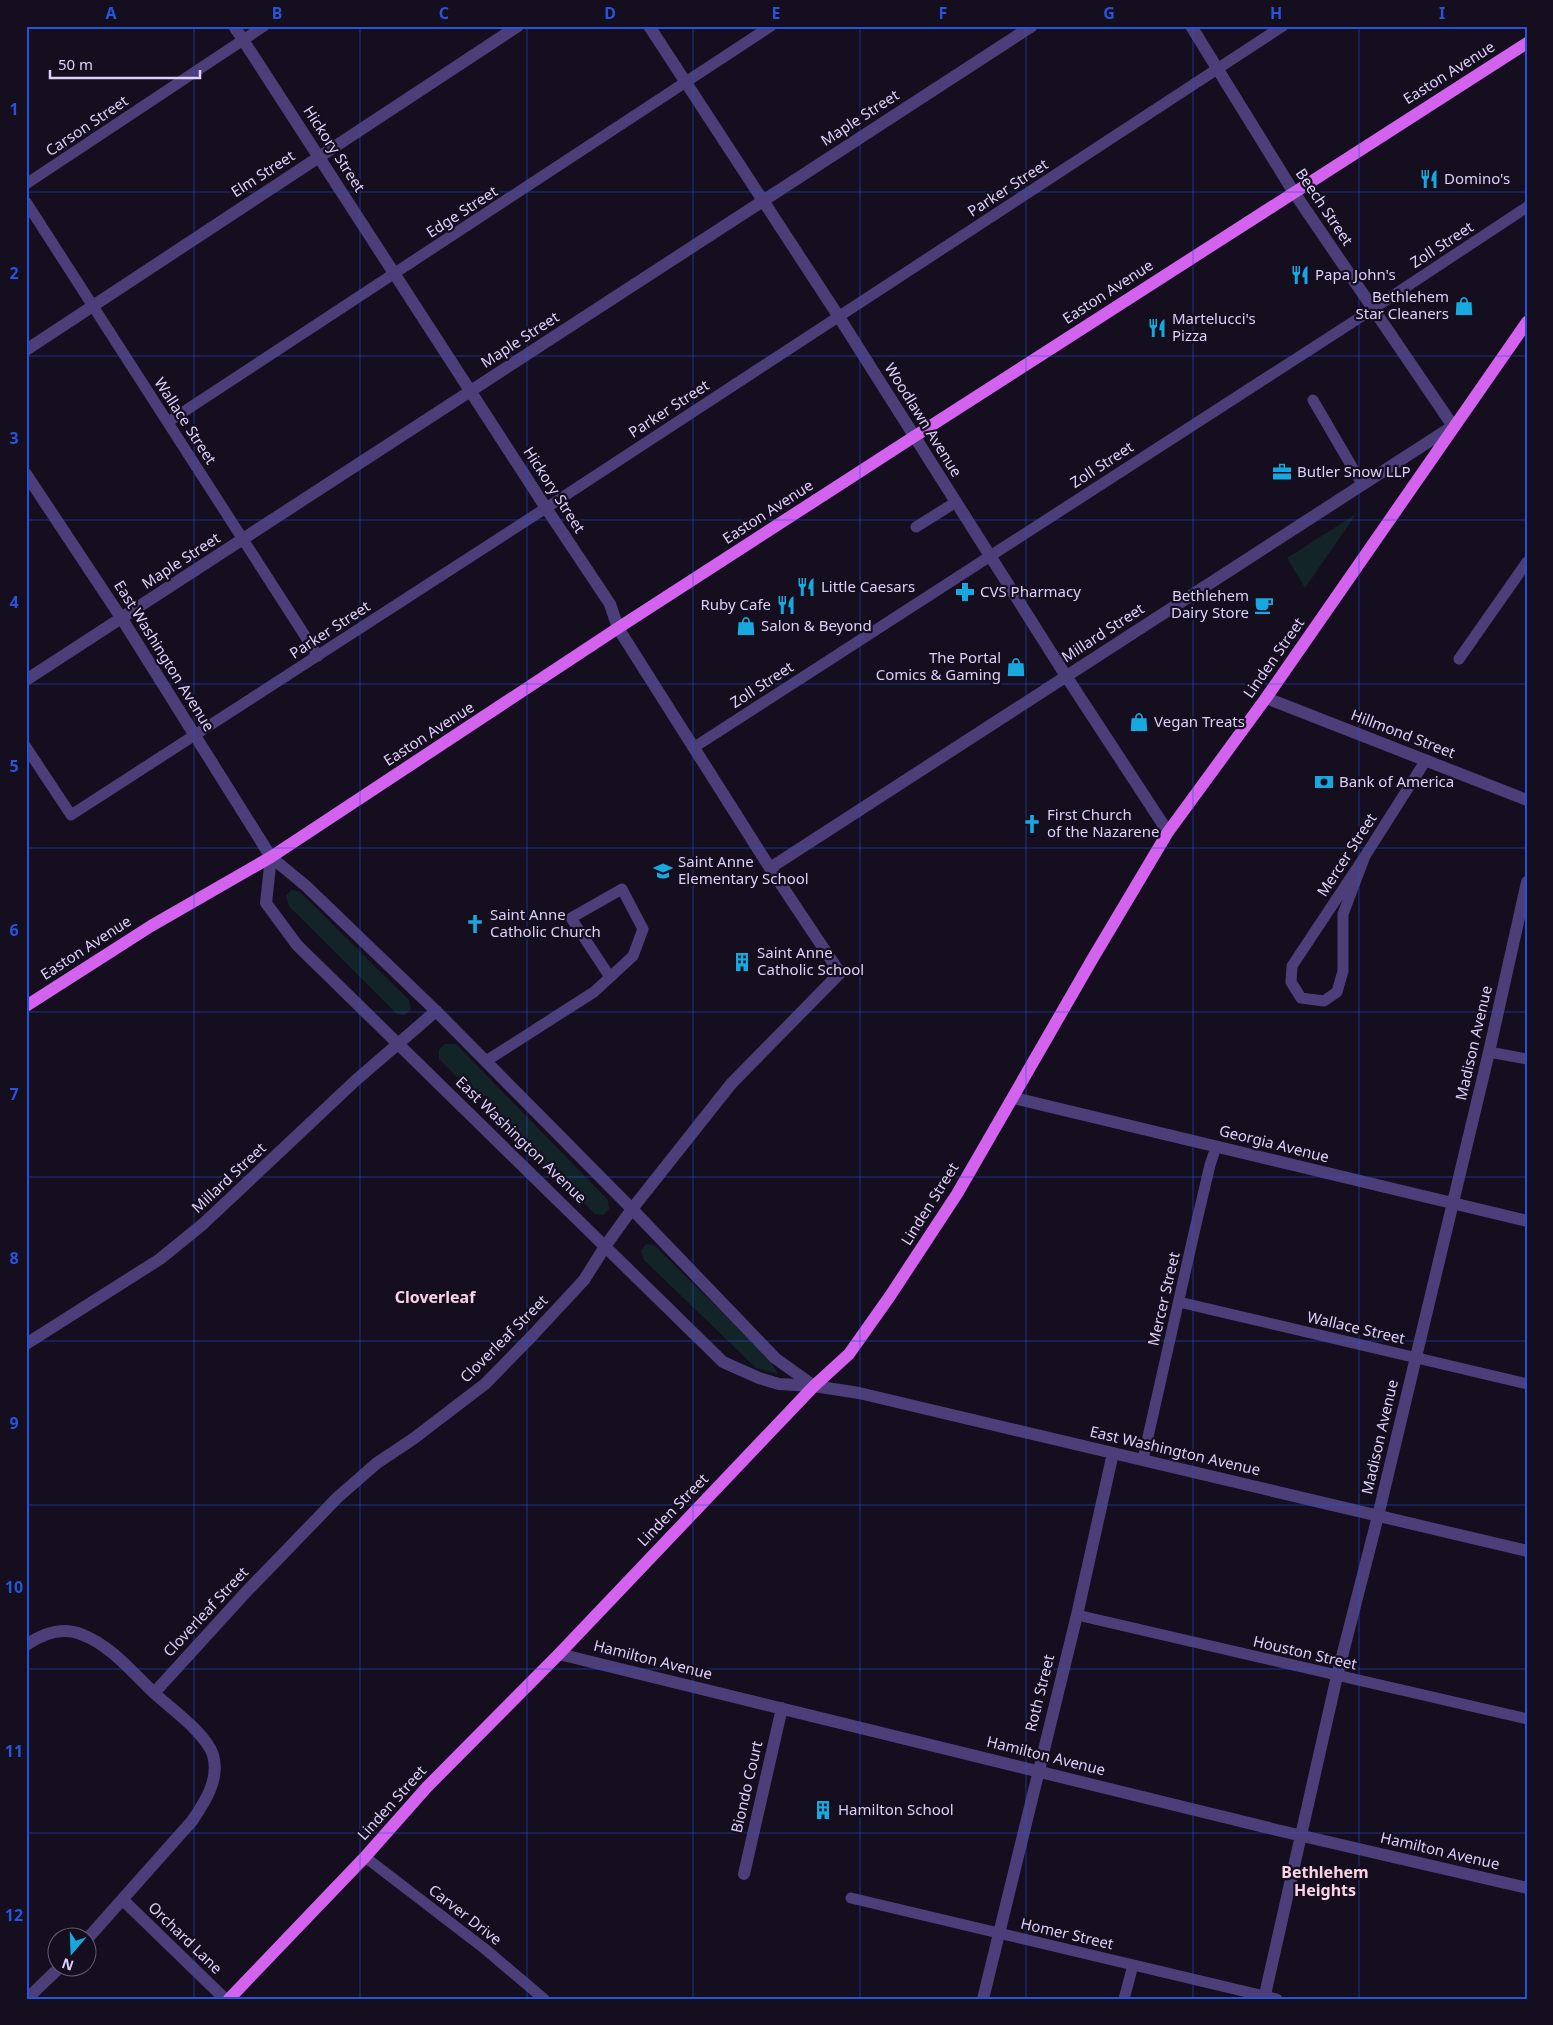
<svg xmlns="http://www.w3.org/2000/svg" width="1553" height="2025" font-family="'Noto Sans',sans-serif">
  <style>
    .green { fill: #122428 }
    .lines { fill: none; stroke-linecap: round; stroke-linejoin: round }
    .service { stroke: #4b3e79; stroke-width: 11 }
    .minor { stroke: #4b3e79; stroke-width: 12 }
    .tertiary { stroke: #4b3e79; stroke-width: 12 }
    .primary { stroke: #d363ef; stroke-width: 12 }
    .grid { fill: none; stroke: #2754da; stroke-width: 1; stroke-opacity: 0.55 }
    .labels { text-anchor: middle; stroke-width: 4.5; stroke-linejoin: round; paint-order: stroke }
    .street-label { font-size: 15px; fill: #ddd0fa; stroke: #140e1e }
    .poi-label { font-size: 15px; fill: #ddd0fa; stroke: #140e1e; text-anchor: start }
    .neighbourhood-label { font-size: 16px; font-weight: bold; fill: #fad2e5; stroke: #140e1e }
    .neatline { fill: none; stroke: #2754da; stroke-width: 2 }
    .grid-label { font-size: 16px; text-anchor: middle; font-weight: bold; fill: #2754da }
  </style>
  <rect width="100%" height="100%" fill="#140e1e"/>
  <path class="green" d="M1356,514L1305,588L1287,558Z
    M291,890L299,891L409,1000L411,1009L405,1015L397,1014L289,906L286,896Z
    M445,1044H456L608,1200L609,1209L603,1215L595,1214L439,1059V1050Z
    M646,1244L654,1245L768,1357L778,1374L756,1368L644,1260L641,1251Z"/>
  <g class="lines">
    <path class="service" d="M26,184L264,26
      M26,202L318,656
      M1313,400L1362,484
      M168,422L771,26
      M916,527L956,502
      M1459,659L1527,562
      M26,747L71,815L546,508L1283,26
      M693,748L1359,318L1527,207
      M1365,856L1343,914V971L1337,992L1324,1001L1301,998L1291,982L1292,966L1365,856L1426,760
      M1489,1052L1527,1059
      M486,1061L594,992L633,956L643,929L622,889L571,918L610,977
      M1179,1302L1527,1384
      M1143,1459L1194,1233L1210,1165L1216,1147
      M1077,1615L1527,1719
      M365,1857L485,1949L544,1999
      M851,1898L1277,1999
      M1124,1999L1133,1965"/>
    <path class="minor" d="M649,26L839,317L1066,676L1168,832
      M26,350L518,26
      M26,680C363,464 696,242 1032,26
      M1266,698L1527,800
      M770,868L1453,426L1293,191L1191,26
      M1014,1098L1527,1221
      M26,1344L160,1259L203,1224L355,1081L436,1011
      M26,1645C42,1634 63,1626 83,1635C111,1646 132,1672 153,1692C170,1708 206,1733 213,1755C220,1779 205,1802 192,1821L88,1938
      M559,1654L1281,1831L1527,1888
      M154,1693L247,1591L338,1497L377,1463L413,1439L485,1384L531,1337L584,1280L606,1245L632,1209L731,1084L840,973L770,868L618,628L610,604L546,508L234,26
      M744,1874L782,1708
      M123,1900L225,1999
      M26,1997L32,1994L59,1968
      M983,1999L1077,1615L1113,1453
      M1264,1999L1337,1676L1378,1516L1489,1052L1527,882"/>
    <path class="tertiary" d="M26,474L122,619L271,857L306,886L436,1011L632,1209L775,1358L814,1386
      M271,857L266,903L297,945L723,1362L759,1378L779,1384L814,1386L859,1393L1527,1551"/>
    <path class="primary" d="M26,1006L151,926L271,857L618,628L915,436L1527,43
      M229,1999L365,1857L427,1787L559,1654L814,1386L849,1354L890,1296L957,1194L1093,958L1168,832L1266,698L1527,322"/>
  </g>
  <path class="grid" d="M194,26V1999M360,26V1999M527,26V1999M693,26V1999M860,26V1999M1026,26V1999M1193,26V1999M1359,26V1999M26,192H1527M26,356H1527M26,520H1527M26,684H1527M26,848H1527M26,1012H1527M26,1177H1527M26,1341H1527M26,1505H1527M26,1669H1527M26,1833H1527"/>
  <defs>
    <g id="restaurant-bare" transform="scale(1.5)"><path d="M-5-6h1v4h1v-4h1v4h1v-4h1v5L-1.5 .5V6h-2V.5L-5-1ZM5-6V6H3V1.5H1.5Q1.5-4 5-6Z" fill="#17a8e0" stroke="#140e1e" stroke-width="2.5" paint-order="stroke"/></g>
    <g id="shop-bare" transform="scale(1.5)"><path d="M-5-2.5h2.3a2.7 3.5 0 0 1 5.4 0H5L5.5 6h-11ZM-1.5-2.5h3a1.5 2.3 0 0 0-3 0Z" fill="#17a8e0" stroke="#140e1e" stroke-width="2.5" paint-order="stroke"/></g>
    <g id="office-bare" transform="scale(1.5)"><path d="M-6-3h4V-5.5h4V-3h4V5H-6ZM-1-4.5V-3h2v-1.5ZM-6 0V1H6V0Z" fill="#17a8e0" stroke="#140e1e" stroke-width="2.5" paint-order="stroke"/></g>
    <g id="pharmacy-bare" transform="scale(1.5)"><path d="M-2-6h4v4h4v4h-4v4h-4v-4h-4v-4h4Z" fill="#17a8e0" stroke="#140e1e" stroke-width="2.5" paint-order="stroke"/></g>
    <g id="cafe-bare" transform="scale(1.5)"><path d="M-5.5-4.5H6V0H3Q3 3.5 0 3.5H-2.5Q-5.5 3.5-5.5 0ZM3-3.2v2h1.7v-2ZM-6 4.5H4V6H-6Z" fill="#17a8e0" stroke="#140e1e" stroke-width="2.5" paint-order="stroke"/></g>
    <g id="bank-bare" transform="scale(1.5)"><path d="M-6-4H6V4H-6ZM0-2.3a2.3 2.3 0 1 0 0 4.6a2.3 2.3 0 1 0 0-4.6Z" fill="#17a8e0" stroke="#140e1e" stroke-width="2.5" paint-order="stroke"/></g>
    <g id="church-bare" transform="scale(1.5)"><path d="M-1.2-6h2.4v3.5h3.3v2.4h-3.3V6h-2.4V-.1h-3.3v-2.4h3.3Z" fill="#17a8e0" stroke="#140e1e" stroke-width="2.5" paint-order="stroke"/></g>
    <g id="school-bare" transform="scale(1.5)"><path d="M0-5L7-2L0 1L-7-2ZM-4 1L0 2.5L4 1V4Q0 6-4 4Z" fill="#17a8e0" stroke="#140e1e" stroke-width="2.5" paint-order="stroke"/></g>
    <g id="building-bare" transform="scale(1.5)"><path d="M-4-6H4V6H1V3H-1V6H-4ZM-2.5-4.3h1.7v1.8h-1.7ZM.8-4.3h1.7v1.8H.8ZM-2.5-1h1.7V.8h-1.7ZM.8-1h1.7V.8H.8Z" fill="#17a8e0" stroke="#140e1e" stroke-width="2.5" paint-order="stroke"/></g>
  </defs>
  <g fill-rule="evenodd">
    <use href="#restaurant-bare" x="1429" y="179"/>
    <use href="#restaurant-bare" x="1300" y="275"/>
    <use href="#shop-bare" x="1464" y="306"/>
    <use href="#restaurant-bare" x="1157" y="328"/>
    <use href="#office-bare" x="1282" y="472"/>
    <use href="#restaurant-bare" x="806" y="587"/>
    <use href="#pharmacy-bare" x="965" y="592"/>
    <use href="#restaurant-bare" x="786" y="605"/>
    <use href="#cafe-bare" x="1264" y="605"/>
    <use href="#shop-bare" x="746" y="626"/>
    <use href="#shop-bare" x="1016" y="667"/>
    <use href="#shop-bare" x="1139" y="722"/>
    <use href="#bank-bare" x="1324" y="782"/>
    <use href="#church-bare" x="1032" y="824"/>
    <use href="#school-bare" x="663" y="871"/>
    <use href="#church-bare" x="475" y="924"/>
    <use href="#building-bare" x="742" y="962"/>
    <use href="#building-bare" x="823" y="1810"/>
  </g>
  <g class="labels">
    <g class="street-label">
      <text transform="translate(1449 73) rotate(-32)" y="5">Easton Avenue</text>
      <text transform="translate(860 118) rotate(-33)" y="5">Maple Street</text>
      <text transform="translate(87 126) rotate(-34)" y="5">Carson Street</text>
      <text transform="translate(334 149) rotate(57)" y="5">Hickory Street</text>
      <text transform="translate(263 174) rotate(-33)" y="5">Elm Street</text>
      <text transform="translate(1008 188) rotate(-33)" y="5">Parker Street</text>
      <text transform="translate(1324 207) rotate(56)" y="5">Beech Street</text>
      <text transform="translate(462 212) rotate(-33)" y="5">Edge Street</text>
      <text transform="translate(1442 245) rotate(-33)" y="5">Zoll Street</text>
      <text transform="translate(1108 292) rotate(-33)" y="5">Easton Avenue</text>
      <text transform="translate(520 340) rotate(-33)" y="5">Maple Street</text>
      <text transform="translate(669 409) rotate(-33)" y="5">Parker Street</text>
      <text transform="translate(923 420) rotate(58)" y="5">Woodlawn Avenue</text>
      <text transform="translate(185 421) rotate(57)" y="5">Wallace Street</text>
      <text transform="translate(1102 465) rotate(-33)" y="5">Zoll Street</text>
      <text transform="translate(554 490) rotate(57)" y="5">Hickory Street</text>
      <text transform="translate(768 512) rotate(-33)" y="5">Easton Avenue</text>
      <text transform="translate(181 561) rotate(-33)" y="5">Maple Street</text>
      <text transform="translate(330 630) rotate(-33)" y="5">Parker Street</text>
      <text transform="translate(1103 633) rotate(-33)" y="5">Millard Street</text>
      <text transform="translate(164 656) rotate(58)" y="5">East Washington Avenue</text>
      <text transform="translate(1274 658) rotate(-55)" y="5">Linden Street</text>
      <text transform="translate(762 685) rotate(-33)" y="5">Zoll Street</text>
      <text transform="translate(429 734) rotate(-33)" y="5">Easton Avenue</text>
      <text transform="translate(1403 734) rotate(21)" y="5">Hillmond Street</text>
      <text transform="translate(1347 855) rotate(-57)" y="5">Mercer Street</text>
      <text transform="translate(86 948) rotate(-33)" y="5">Easton Avenue</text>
      <text transform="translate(1474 1043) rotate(-77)" y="5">Madison Avenue</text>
      <text transform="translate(521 1140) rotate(44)" y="5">East Washington Avenue</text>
      <text transform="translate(1274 1144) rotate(14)" y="5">Georgia Avenue</text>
      <text transform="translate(229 1178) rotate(-43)" y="5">Millard Street</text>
      <text transform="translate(930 1204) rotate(-58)" y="5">Linden Street</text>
      <text transform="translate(1164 1299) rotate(-77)" y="5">Mercer Street</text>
      <text transform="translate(1356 1328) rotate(13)" y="5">Wallace Street</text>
      <text transform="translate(504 1339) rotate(-45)" y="5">Cloverleaf Street</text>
      <text transform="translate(1380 1437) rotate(-77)" y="5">Madison Avenue</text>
      <text transform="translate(1175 1451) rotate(13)" y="5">East Washington Avenue</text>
      <text transform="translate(673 1510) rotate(-46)" y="5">Linden Street</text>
      <text transform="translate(206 1612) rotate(-47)" y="5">Cloverleaf Street</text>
      <text transform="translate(1305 1653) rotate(13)" y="5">Houston Street</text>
      <text transform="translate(653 1660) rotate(14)" y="5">Hamilton Avenue</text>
      <text transform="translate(1040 1693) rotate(-76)" y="5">Roth Street</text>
      <text transform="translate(1046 1756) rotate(14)" y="5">Hamilton Avenue</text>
      <text transform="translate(747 1787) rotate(-77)" y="5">Biondo Court</text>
      <text transform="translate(392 1803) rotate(-48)" y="5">Linden Street</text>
      <text transform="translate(1440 1851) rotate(13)" y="5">Hamilton Avenue</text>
      <text transform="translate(465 1915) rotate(38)" y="5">Carver Drive</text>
      <text transform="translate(1067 1934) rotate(13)" y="5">Homer Street</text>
      <text transform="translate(185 1938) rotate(44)" y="5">Orchard Lane</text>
    </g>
    <g class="poi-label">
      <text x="1444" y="184">Domino's</text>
      <text x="1315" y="280">Papa John's</text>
      <text x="1449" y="302" text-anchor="end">Bethlehem<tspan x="1449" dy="17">Star Cleaners</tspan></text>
      <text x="1172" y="324">Martelucci's<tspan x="1172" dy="17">Pizza</tspan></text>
      <text x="1297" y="477">Butler Snow LLP</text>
      <text x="821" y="592">Little Caesars</text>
      <text x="980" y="597">CVS Pharmacy</text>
      <text x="1249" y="601" text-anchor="end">Bethlehem<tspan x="1249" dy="17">Dairy Store</tspan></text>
      <text x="771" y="610" text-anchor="end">Ruby Cafe</text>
      <text x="761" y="631">Salon &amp; Beyond</text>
      <text x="1001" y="663" text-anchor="end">The Portal<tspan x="1001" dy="17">Comics &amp; Gaming</tspan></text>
      <text x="1154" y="727">Vegan Treats</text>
      <text x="1339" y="787">Bank of America</text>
      <text x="1047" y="820">First Church<tspan x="1047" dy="17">of the Nazarene</tspan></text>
      <text x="678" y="867">Saint Anne<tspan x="678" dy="17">Elementary School</tspan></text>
      <text x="490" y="920">Saint Anne<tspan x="490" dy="17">Catholic Church</tspan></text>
      <text x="757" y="958">Saint Anne<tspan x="757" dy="17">Catholic School</tspan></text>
      <text x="838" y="1815">Hamilton School</text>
    </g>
    <g class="neighbourhood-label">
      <text x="435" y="1303">Cloverleaf</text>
      <text x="1325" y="1878">Bethlehem<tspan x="1325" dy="18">Heights</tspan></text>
    </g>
  </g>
  <rect width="1553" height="2025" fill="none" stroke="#140e1e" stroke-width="55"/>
  <g transform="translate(72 1952) rotate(199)"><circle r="24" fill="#140e1e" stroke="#645c76"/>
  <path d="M0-4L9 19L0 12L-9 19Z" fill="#17a8e0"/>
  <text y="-8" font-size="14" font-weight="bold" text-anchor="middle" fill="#ddd0fa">N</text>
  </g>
  <path d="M50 70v8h150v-8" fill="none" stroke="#ddd0fa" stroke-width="2.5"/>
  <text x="58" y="70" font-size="15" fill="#ddd0fa" stroke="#140e1e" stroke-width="4" paint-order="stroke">50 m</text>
  <rect x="28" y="28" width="1498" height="1970" class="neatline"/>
  <g class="grid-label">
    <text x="111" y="19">A</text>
    <text x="277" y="19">B</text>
    <text x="444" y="19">C</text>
    <text x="610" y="19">D</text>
    <text x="776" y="19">E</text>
    <text x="943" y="19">F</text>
    <text x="1109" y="19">G</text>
    <text x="1276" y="19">H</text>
    <text x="1442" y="19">I</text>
    <text x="14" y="115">1</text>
    <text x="14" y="279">2</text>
    <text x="14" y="444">3</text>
    <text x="14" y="608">4</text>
    <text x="14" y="772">5</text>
    <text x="14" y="936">6</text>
    <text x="14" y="1100">7</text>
    <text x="14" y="1264">8</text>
    <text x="14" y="1429">9</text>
    <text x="14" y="1593">10</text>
    <text x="14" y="1757">11</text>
    <text x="14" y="1921">12</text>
  </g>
</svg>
